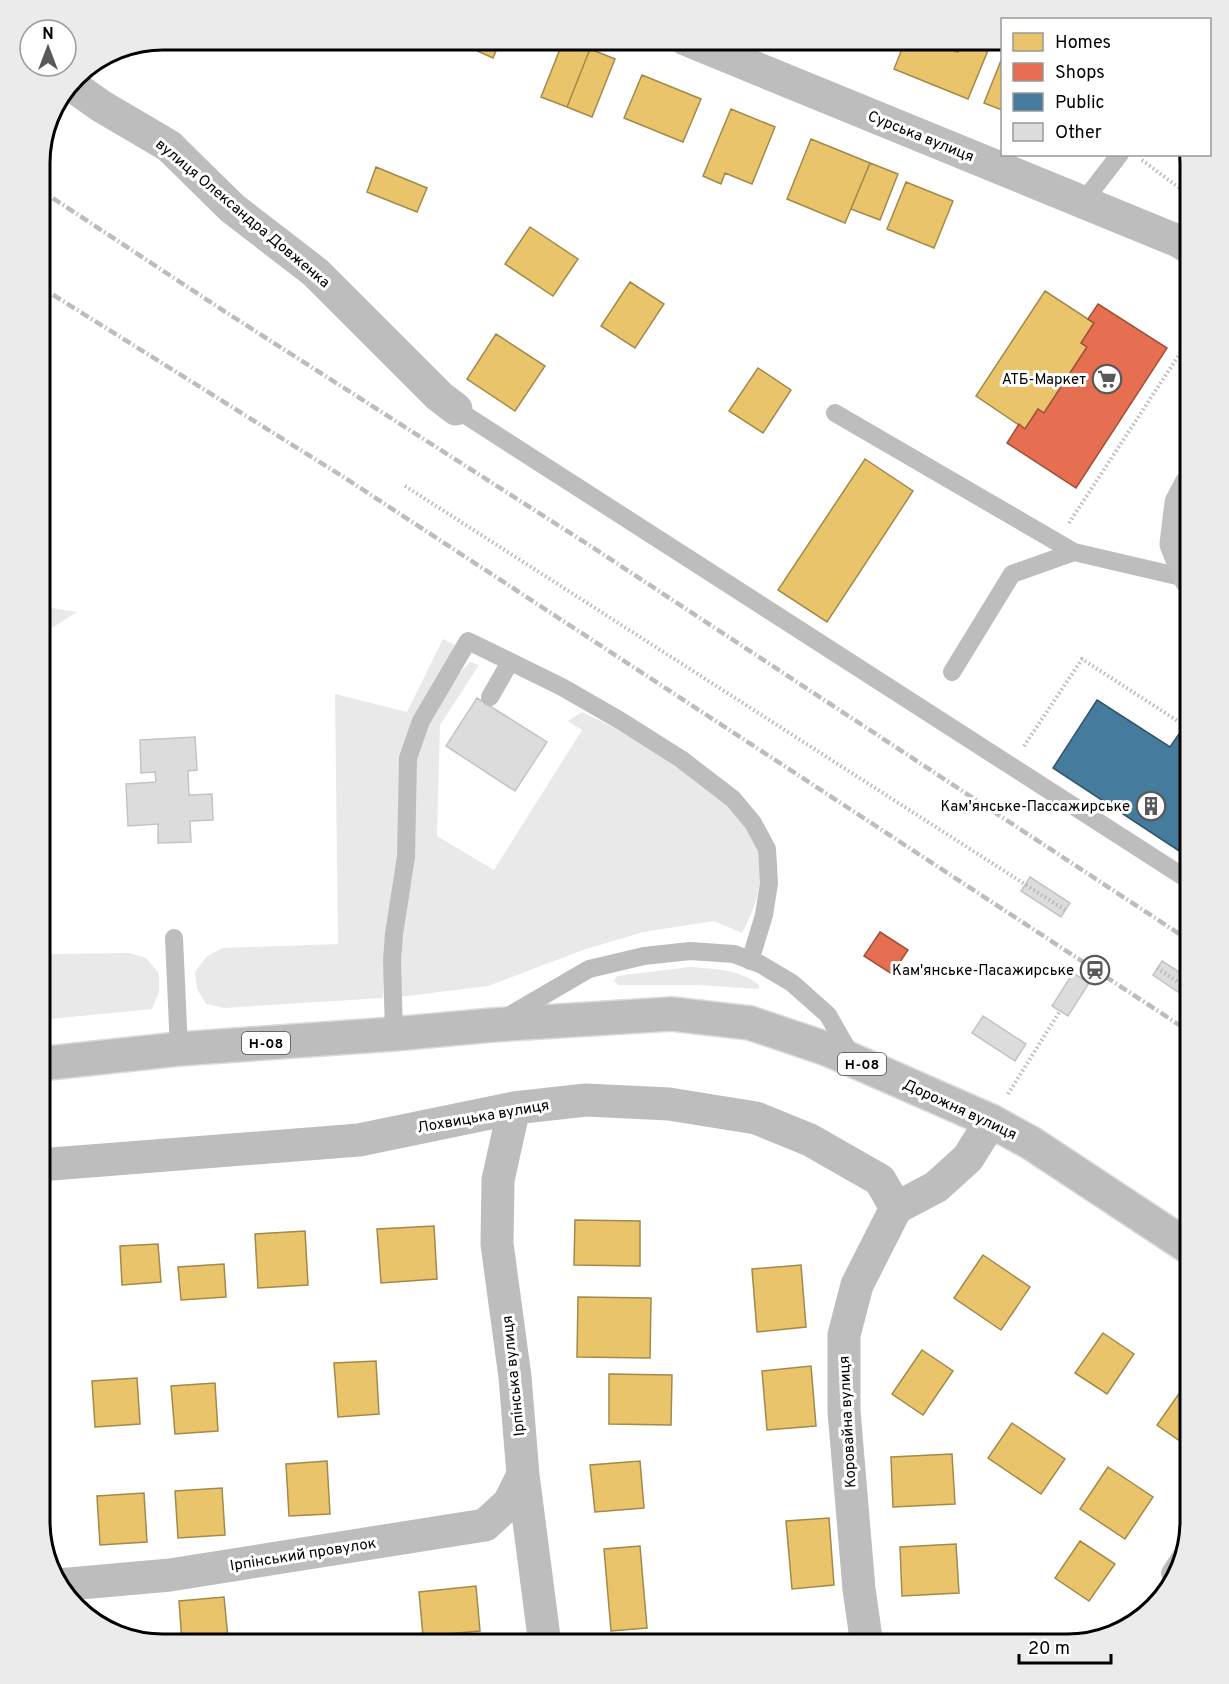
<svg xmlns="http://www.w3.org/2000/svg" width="1229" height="1684" font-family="Overpass,sans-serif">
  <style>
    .green { fill: #e9e9e9 }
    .homes { fill: #e9c46a; stroke: #a3894a; stroke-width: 1.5 }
    .shops { fill: #e76f51; stroke: #a24e39; stroke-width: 1.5 }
    .public { fill: #457b9d; stroke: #30566e; stroke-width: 1.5 }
    .building { fill: #dcdcdc; stroke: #c4c4c4; stroke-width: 1.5 }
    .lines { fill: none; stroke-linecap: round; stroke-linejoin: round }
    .primary-casing { stroke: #dbdbdb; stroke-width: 36 }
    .path { stroke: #b8b8b8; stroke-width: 4; stroke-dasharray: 1.5 3; stroke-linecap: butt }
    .service { stroke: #bdbdbd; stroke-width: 18 }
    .minor { stroke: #bdbdbd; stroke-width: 33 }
    .tertiary { stroke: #bdbdbd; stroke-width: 33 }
    .secondary { stroke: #c0c0c0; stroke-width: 33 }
    .primary { stroke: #bdbdbd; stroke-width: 33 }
    .rail { stroke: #bdbdbd; stroke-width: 4.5; stroke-dasharray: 9 3 1.5 3; stroke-linecap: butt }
    .labels { text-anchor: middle; stroke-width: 6; stroke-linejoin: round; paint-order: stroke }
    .shield { fill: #fff; stroke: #4c4c4c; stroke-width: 1.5 }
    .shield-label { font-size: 14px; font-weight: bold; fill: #000 }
    .street-label { font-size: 15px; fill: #000; stroke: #fff }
    .poi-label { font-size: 15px; fill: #000; stroke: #fff; text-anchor: end }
    .rim { fill: none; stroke: #000; stroke-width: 3 }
  </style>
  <rect width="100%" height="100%" fill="#fff"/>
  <path class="green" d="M39,606L77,612L39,636Z
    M443,639L455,645L416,718L385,959L383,998L224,1008L206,1004L197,989L195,972L206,957L222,948L338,944L335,694L407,712Z
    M470,662L479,665L440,725L437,836L494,870L582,730L568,721L582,712C635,737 689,768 731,809C737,815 746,821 750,829C769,864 760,900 742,933L714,921L643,932L583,950L488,986L399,997V959L416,758L427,725L449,684Z
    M39,689L49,954L129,953L146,958L159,973V992L152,1009L39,1020Z
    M690,967C713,969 740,969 759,985V989L697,985H618L614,981L617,976Z"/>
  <path class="homes" d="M461,39H501L493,58L459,43Z
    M564,39L590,49L567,107L541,97Z
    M822,39H846L842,47Z
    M906,39H941L939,45L958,52L964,39H983L991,43L968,99L894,69Z
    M590,49L615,59L592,117L567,107Z
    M1002,58V110L984,103Z
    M642,75L701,99L683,142L624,118Z
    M731,109L775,127L752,184L725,173L721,184L703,176Z
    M811,139L870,163L845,223L787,199Z
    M870,163L898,174L880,220L851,209Z
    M376,167L427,188L417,212L367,192Z
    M906,182L953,201L934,248L887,229Z
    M530,227L578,259L553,296L505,264Z
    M630,282L664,304L635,348L601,326Z
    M1045,291L1094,323L1081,343L1087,347L1044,413L1038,409L1025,429L976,396Z
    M496,334L545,366L515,411L467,379Z
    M758,368L791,390L763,433L729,411Z
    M865,459L913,491L827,622L778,590Z
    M575,1220L640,1221V1266L574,1265Z
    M434,1226L437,1279L381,1283L377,1229Z
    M305,1231L308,1285L258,1288L255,1234Z
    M158,1244L161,1282L122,1285L120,1246Z
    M983,1255L1030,1287L1001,1330L954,1298Z
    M224,1264L226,1297L181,1300L178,1267Z
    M801,1265L806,1327L757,1332L752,1269Z
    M578,1297L651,1298L650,1358L577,1357Z
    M1103,1333L1134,1354L1107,1394L1075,1373Z
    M922,1350L953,1371L923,1415L892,1394Z
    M376,1361L379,1414L338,1417L334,1363Z
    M811,1366L816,1426L767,1430L762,1371Z
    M609,1374L672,1375L671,1425L609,1424Z
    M137,1378L140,1424L95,1427L92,1381Z
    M215,1383L218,1431L175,1434L171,1386Z
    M1185,1385L1190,1389V1448L1157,1425Z
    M1012,1423L1065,1459L1041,1494L988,1458Z
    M952,1454L955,1504L893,1507L891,1457Z
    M327,1461L330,1514L289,1516L286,1464Z
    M640,1461L644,1508L595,1512L590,1465Z
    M1108,1467L1153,1497L1125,1539L1080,1509Z
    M222,1488L225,1535L178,1538L175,1491Z
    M144,1493L147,1542L100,1545L97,1496Z
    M39,1511H47L50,1552H47L39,1522Z
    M829,1518L834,1585L792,1589L786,1521Z
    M1080,1541L1115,1564L1089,1601L1055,1578Z
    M956,1544L959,1593L902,1596L900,1547Z
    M640,1546L647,1628L611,1631L604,1549Z
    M476,1586L480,1631L423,1636L419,1592Z
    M224,1597L228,1638L182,1642L179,1601Z
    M964,1635V1645H910V1637Z"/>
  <path class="shops" d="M1098,304L1167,348L1076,488L1007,443L1019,424L1025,429L1038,409L1044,413L1087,347L1081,343L1094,323L1088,319Z
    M880,932L908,950L892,974L864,956Z"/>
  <path class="public" d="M1097,700L1170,747L1181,731L1190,737V858L1053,768Z"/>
  <path class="building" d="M477,698L547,742L515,791L446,746Z
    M195,737L197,770L188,771L189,795L212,794L213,820L190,821L191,842L158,843V824L128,826L126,784L156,782L155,772L141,773L140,740Z
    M1030,877L1070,903L1061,917L1021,891Z
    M1162,961L1190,979V1000L1153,975Z
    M1073,973L1089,983L1068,1016L1052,1006Z
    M983,1016L1026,1044L1015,1061L972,1033Z"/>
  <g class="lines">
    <g class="primary-casing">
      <path id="primary" d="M39,1064L179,1049L394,1034L493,1025L672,1014L750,1023L827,1049L991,1121L1031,1143L1190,1248"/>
    </g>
    <path class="path" d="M1142,160L1190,196
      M405,486L1065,910
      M1069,523L1190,338
      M1024,746L1082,659L1190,729
      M1181,905L1190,911
      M1157,968L1190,990
      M1008,1094L1060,1011"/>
    <path class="service" d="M1083,202L1120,154
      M456,409L1190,881
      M835,413L1074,552L1190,579
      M952,672L1012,574L1074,552
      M490,697L510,662
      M174,938L179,1049
      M505,1018L589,969L644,956L690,951L734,954L760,964L792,983L828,1015L853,1059
      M394,1034L392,960L394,934L406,857L408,758L421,721L468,641L562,687L621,721L681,759L733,799L753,823L767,849L769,883L764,915L750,961
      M1170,1573L1181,1556"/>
    <path class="minor" d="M70,84L101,106L169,146L232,208L315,272L439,396L456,409
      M514,1108L498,1180L497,1244L515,1377L523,1475L545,1645
      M39,1165L359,1140L514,1108L586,1100L669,1104L756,1118L810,1140L880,1180L896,1208
      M896,1208L936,1187L968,1158L991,1121
      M58,1585L170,1575L485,1525L509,1503L523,1475
      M867,1645L859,1589L844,1411V1335L857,1285L896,1208"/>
    <path class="tertiary" d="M685,39L1178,241L1190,248"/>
    <path class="secondary" d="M1190,578L1176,544L1181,503L1190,486"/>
    <use href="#primary" class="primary"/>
    <path class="rail" d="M39,189L224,311L592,547L1190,941
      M39,286L342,476L1190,1032"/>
  </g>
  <defs>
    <g id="supermarket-ring" transform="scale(1.5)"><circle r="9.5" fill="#fff" stroke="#595959" stroke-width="1.5"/><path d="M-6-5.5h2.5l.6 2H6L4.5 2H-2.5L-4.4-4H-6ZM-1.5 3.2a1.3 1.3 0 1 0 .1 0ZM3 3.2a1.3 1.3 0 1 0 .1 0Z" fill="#595959"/></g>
    <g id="building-ring" transform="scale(1.5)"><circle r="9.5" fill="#fff" stroke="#595959" stroke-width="1.5"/><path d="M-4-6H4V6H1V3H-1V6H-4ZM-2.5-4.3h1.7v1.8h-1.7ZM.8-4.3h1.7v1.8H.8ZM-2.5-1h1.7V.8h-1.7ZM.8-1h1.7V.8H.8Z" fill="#595959"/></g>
    <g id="station-ring" transform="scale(1.5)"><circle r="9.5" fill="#fff" stroke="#595959" stroke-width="1.5"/><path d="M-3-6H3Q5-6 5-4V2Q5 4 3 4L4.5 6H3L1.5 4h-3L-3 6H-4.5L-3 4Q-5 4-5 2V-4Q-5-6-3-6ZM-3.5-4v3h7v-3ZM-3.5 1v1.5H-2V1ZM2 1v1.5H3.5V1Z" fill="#595959"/></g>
  </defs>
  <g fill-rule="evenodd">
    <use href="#supermarket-ring" x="1107" y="379"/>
    <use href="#building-ring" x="1151" y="806"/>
    <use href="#station-ring" x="1095" y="970"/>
  </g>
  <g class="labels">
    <g class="shield">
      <rect x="242" y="1032" width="48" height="22" rx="4.5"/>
      <rect x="838" y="1053" width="48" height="22" rx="4.5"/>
    </g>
    <g class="shield-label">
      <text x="266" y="1048">Н-08</text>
      <text x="862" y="1069">Н-08</text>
    </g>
    <g class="street-label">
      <text transform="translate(921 136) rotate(22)" y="5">Сурська вулиця</text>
      <text transform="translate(243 213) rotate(40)" y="5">вулиця Олександра Довженка</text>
      <text transform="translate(960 1109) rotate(25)" y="5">Дорожня вулиця</text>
      <text transform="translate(483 1116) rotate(-10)" y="5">Лохвицька вулиця</text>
      <text transform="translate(513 1376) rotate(-96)" y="5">Ірпінська вулиця</text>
      <text transform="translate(847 1422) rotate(-93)" y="5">Коровайна вулиця</text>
      <text transform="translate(303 1554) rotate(-9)" y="5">Ірпінський провулок</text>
    </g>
    <g class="poi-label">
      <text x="1086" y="384">АТБ-Маркет</text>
      <text x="1130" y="811">Кам'янське-Пассажирське</text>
      <text x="1074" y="975">Кам'янське-Пасажирське</text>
    </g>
  </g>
  <path d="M0 0H1229V1684H0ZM163 50H1067A113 113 0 0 1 1180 163V1521A113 113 0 0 1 1067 1634H163A113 113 0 0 1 50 1521V163A113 113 0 0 1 163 50Z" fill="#ebebeb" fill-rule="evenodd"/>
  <path class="rim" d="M163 50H1067A113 113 0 0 1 1180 163V1521A113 113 0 0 1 1067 1634H163A113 113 0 0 1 50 1521V163A113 113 0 0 1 163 50Z"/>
  <rect x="1001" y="18" width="210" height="138" fill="#ffffff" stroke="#999999" stroke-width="1.5"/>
  <rect x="1013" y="33" width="30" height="18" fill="#e9c46a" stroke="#999999" stroke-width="1.5"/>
  <text x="1055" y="48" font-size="18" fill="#000000">Homes</text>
  <rect x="1013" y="63" width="30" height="18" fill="#e76f51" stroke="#999999" stroke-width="1.5"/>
  <text x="1055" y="78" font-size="18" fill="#000000">Shops</text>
  <rect x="1013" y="93" width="30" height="18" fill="#457b9d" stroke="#999999" stroke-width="1.5"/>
  <text x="1055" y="108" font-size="18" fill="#000000">Public</text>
  <rect x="1013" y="123" width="30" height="18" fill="#dcdcdc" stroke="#999999" stroke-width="1.5"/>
  <text x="1055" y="138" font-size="18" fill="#000000">Other</text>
  <g transform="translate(48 48)"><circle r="28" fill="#ffffff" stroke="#999999" stroke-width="1.5"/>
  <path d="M0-4.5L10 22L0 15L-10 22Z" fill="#595959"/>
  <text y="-9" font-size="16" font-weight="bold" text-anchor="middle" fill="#000000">N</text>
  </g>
  <path d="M1019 1654v9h92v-9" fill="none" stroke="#000000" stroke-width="3"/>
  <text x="1028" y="1654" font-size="18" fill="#000000" stroke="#ffffff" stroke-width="4.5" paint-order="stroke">20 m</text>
</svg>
